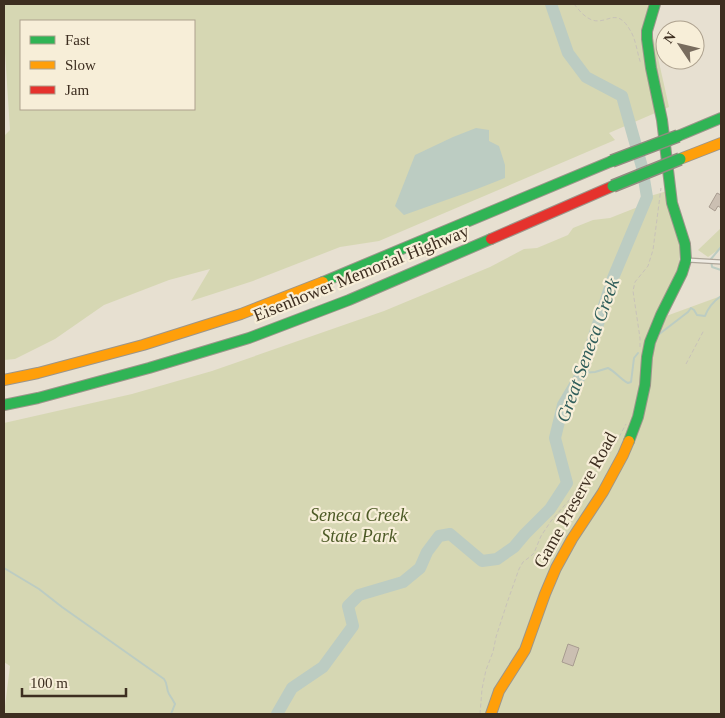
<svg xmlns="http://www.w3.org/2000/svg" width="725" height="718" font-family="Georgia,serif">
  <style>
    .green { fill: #d6d7b3; fill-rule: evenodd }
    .water { fill: #bcccc2 }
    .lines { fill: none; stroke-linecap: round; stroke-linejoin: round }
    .stream { stroke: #bcccc2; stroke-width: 2 }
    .river { stroke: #bcccc2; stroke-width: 12 }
    .building { fill: #cbbfb2; stroke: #a89c90 }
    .lane-casing { stroke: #ada599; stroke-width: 5.5 }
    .fast-casing { stroke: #9c958a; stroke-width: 12 }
    .slow-casing { stroke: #9c958a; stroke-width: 12 }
    .jam-casing { stroke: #9c958a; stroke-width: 12 }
    .path { stroke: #c8c2b9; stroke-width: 1; stroke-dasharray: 4 2.5; stroke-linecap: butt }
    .lane { stroke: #efebe3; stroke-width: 3 }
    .fast { stroke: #30b455; stroke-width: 10 }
    .slow { stroke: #ff9f0a; stroke-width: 10 }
    .jam { stroke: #e5322d; stroke-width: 10 }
    .fast-bridge-casing { stroke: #928b80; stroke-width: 14; stroke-linecap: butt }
    .fast-bridge { stroke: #30b455; stroke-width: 11 }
    .labels { text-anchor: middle; stroke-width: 4.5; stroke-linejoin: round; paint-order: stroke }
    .street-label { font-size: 18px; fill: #3d2e20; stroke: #f7eed8 }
    .park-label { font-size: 18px; font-style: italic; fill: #4d5a26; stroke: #f7eed8 }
    .water-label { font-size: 19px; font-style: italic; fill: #2f5d5a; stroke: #f7eed8 }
  </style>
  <rect width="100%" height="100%" fill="#e7e0d1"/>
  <path class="green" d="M4,4H660L652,31L669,107L609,133L615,140L379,241L340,247L253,281L191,301L210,269L169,280L104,305L55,339L15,359L4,360V136L10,130L4,37ZM21,21H194V109H21Z
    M667,191L680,248L679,266L677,269L678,278L658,319L721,296V714H4L10,666L4,662V423L132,394L212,371L384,311L490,267L524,249L537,248L568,235L573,228L593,220L610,218L643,205L647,197Z
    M721,228V248L708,257L698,250Z"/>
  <path class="water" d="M476,128L489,130V141L499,146L505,165V178L477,189L404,215L395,206L415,155L453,137Z"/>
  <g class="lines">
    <path class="stream" d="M721,247L711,259L712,267L721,270
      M658,335L688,312L691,308L694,310L697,315L705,316C708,308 714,301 721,296
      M582,373L595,372L608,368C616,372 620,379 628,383L631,382L634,358L638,353
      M4,568L39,589L62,607L164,679C168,684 166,689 169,694C171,697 173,700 175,704L171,714"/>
    <path class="river" d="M277,714L292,688L323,667L353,626L348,606L359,595L403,582L420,568L427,552L439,536L450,534L482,561L497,559L514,547L525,534L550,509L567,483L555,438L563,405L582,373L613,278L647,197L642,167L622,96L586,77L568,53L551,4"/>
  </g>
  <path class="building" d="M717,193L721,195V208L718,206L715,211L709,207Z
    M568,644L579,648L573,666L562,662Z"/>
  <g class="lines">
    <g class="lane-casing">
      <path id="lane" d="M687,260L721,262"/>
    </g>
    <g class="fast-casing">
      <path id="fast" d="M678,136L721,118
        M323,282L612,161
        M4,405L38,398L149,368L249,338L349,300L491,239
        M629,441L638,417L645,385L647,357L650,342L661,315L682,273L686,260L685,244L672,203L662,120L651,68L647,39V31L655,4"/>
    </g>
    <g class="slow-casing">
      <path id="slow" d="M680,159L721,143
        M4,380L38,373L143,345L241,314L323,282
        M491,714L499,691L525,650L545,594L556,568L572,539L603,492L623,455L629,441"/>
    </g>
    <g class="jam-casing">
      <path id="jam" d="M491,239L613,186"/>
    </g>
    <path class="path" d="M574,4C579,10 584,17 592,20C608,25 616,6 630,30C636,39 637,53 641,64
      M640,347V338L633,291L635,282L648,266L653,250L661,188
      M686,364L704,330
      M480,714L482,689L486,670L493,652L496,637L507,603L519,569L523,562L531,556L534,553L541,536L551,521L577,491L589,481L601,466L617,441L626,424"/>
    <use href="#lane" class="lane"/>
    <use href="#fast" class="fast"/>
    <use href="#slow" class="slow"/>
    <use href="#jam" class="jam"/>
    <g class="fast-bridge-casing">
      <path id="fast-bridge" d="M612,161L678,136
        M613,186L680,159"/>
    </g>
    <use href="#fast-bridge" class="fast-bridge"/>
  </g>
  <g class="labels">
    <g class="street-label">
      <text transform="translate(361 273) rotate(-22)" y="6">Eisenhower Memorial Highway</text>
      <text transform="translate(575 500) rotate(-61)" y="6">Game Preserve Road</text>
    </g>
    <g class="park-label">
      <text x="359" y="521">Seneca Creek<tspan x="359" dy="21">State Park</tspan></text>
    </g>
    <g class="water-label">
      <text transform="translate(587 350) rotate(-70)" y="7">Great Seneca Creek</text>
    </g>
  </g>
  <rect width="725" height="718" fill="none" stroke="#3d2e20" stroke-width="10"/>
  <rect x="20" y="20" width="175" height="90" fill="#f7eed8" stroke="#ada18e"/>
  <rect x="30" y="36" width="25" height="8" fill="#30b455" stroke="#ada18e"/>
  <text x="65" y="45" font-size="15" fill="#3d2e20">Fast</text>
  <rect x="30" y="61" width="25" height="8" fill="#ff9f0a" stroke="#ada18e"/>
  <text x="65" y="70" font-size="15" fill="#3d2e20">Slow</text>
  <rect x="30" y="86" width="25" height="8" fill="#e5322d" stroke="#ada18e"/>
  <text x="65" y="95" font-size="15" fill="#3d2e20">Jam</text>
  <g transform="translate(680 45) rotate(305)"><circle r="24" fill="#f7eed8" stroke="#ada18e"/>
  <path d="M0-4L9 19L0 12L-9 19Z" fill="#786c5e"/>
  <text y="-8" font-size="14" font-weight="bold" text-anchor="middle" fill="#3d2e20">N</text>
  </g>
  <path d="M22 688v8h104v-8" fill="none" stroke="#3d2e20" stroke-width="2.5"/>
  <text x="30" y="688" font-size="15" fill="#3d2e20" stroke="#f7eed8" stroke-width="4" paint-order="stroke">100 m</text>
</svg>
